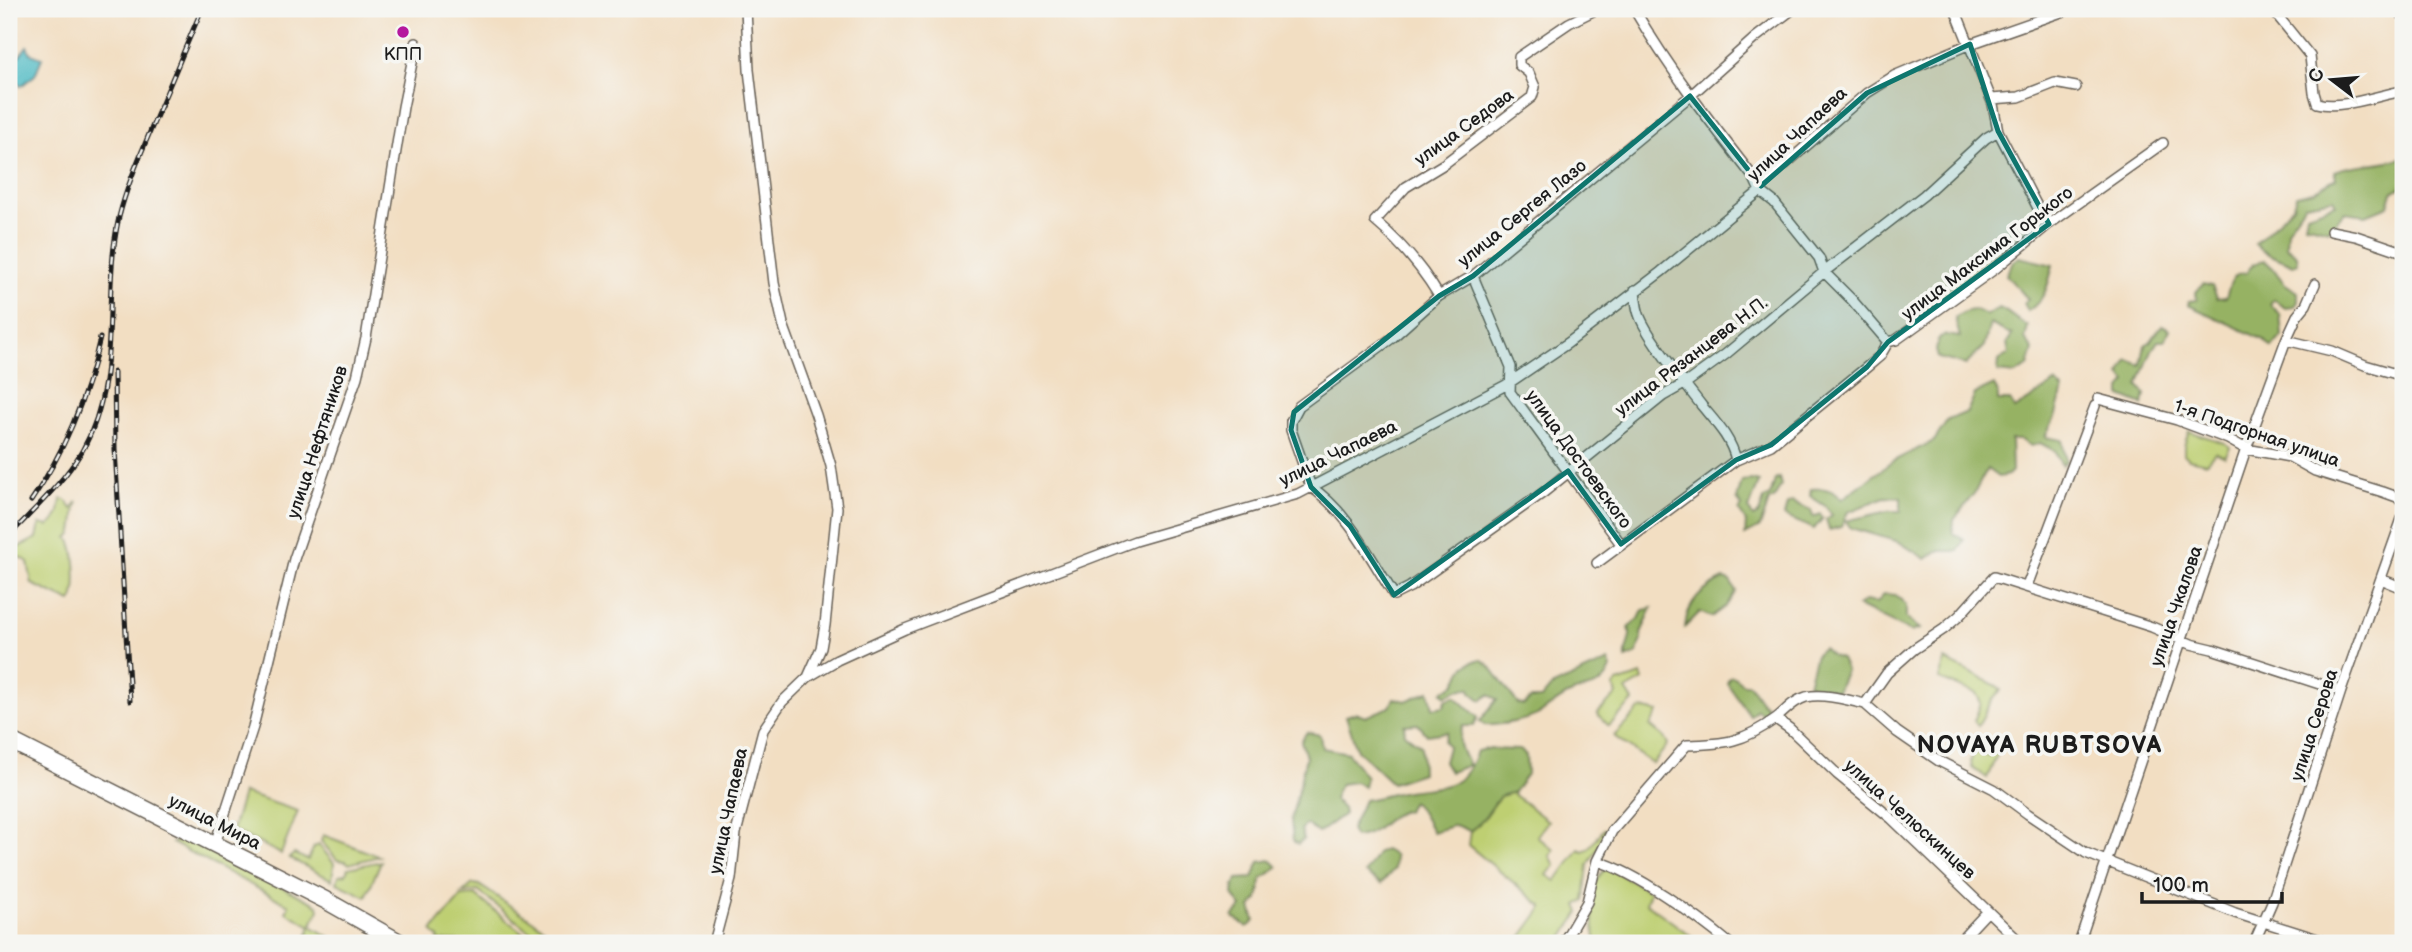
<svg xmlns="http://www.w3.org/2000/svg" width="2412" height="952" font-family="'Balsamiq Sans',sans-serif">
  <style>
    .green { fill: #becf72; stroke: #6d7647; stroke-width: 2 }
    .forest { fill: #96b264; stroke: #596740; stroke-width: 2 }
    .water { fill: #4bb9c3; stroke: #346a70; stroke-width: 2 }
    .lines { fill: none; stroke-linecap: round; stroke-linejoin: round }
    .street-casing { stroke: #676056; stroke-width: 12 }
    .highway-casing { stroke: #676056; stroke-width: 19 }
    .street { stroke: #fff; stroke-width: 9 }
    .highway { stroke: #fff; stroke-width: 16 }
    .rail-casing { stroke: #1c1c1c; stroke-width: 5 }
    .rail { stroke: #f6f6f2; stroke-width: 2.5; stroke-dasharray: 8; stroke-linecap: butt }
    .marked { fill: #0f766e; fill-opacity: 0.2; stroke: #0f766e; stroke-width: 5; stroke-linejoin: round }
    .poi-dot { fill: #b5179e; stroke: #f6f6f2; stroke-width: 2.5 }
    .labels { text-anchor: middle; stroke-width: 7; stroke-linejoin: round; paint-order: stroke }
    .poi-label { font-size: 18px; fill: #1c1c1c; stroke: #f6f6f2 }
    .street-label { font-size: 18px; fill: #1c1c1c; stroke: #f6f6f2 }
    .district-label { font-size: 24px; font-weight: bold; letter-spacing: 2px; fill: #1c1c1c; stroke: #f6f6f2 }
  </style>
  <rect width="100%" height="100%" fill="#f6f6f2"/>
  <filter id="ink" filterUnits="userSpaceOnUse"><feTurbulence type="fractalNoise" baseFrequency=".0143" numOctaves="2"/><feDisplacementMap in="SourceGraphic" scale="14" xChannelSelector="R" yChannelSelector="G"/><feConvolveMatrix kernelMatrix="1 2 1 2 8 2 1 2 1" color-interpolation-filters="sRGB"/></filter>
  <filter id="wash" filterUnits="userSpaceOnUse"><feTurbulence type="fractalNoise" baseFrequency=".00686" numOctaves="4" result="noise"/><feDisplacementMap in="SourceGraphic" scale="28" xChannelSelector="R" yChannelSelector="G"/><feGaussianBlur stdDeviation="1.57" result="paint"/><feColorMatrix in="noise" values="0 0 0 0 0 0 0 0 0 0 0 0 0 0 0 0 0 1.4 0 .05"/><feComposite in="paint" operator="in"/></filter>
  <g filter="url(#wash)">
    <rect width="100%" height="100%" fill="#f2dec2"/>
    <path class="green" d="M2189,431L2224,443L2230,447L2225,457L2215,452L2206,463L2189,459L2184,454V446Z
      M61,499L66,500L72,509L78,501C73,513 76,524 72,535L68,538C76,544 79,593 71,602L32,584L28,562L23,558L13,557L9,562L11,551L37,538L40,524L49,526C58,519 60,510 61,499Z
      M1945,660L1997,686L2001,690L1994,697L1978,725L1974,721L1981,703L1976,693L1939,679Z
      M1641,675L1643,680L1626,690L1633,701L1609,726L1597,714L1617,694L1613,686L1617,683Z
      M1645,709L1658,712L1650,726L1663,736L1668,744L1653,764L1614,736L1639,710Z
      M2000,737L2004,739L1987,778L1972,767L1971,761L1973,754L1979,752L1989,756L1992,750L1993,741Z
      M243,793L298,811L281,854L232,830Z
      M1512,793L1548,821L1537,836L1554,850L1550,856L1555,865L1547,875L1556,881L1579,849L1583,851L1588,849L1604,829L1607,832L1588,865L1584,901L1577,905L1580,912L1559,943H1517L1543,907L1468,845L1470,831L1483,820L1500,796Z
      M323,835L379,856L349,864L346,861L337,860L321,841Z
      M182,836L318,905L319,910L311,926L333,939L332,943L323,941L320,943H307L305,942L311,926L286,912L289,905L172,843Z
      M319,845L334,863L332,880L289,858L294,854L308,860L314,847Z
      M381,861L366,897L337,883L339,875L346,874L348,868Z
      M1606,869L1612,870L1650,892L1646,903L1701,943H1597C1593,919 1583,887 1606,869Z
      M473,884L479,885L567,943H545L478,891L462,893Z
      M475,895L536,943H521L506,938L494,943L441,941L437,943L439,938L432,931L462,896Z"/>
    <path class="forest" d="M2403,157V186L2392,192L2388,206L2366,215L2344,212L2329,230L2305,224L2307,214L2336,204L2333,199L2305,204L2287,230L2286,246L2297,255L2298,263L2293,265C2279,257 2267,257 2255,244L2293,206L2296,195L2313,191L2336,178L2334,171C2357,162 2380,166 2403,157Z
      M2019,257L2053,265C2048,285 2046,299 2028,311L2024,303L2028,299L2006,275L2013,261Z
      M2264,260L2273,268L2284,283L2298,292V302L2294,307L2285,308L2274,299L2270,304L2280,314L2282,336L2272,348L2264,340L2188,305L2189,301L2197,300L2196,292L2203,284L2212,286L2217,298L2226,297C2230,285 2231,273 2246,273L2253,264Z
      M1999,308C2011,313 2016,321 2028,326L2025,339L2033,350L2028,366L2016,374L1998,372L1999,360L2009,354L2007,343L2012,335L1990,324L1984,346L1966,365L1938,358L1936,350L1938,339L1946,335L1960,337L1955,318C1965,310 1974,307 1986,315Z
      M2162,325L2170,329L2165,341H2158L2152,350L2138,385L2145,394L2143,405L2121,396V389L2127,382L2120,375L2128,360L2141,365L2145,345L2151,341Z
      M2055,383L2063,389L2056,415L2045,437L2062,440L2066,461L2062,466L2055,451L2040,443L2031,446L2021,440H2011L2012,471L2008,475L1998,477L1987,469L1975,492L1954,520L1953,533L1964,540L1958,551H1937L1926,559L1899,542L1851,528L1845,521L1888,511H1901V498L1885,497L1848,512L1841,527L1829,530L1826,519L1832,515L1825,506L1810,496L1811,489C1825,487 1833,490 1842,499L1893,461L1934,441L1948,420L1967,412L1975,394L1994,385L1998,393V401H2010L2015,409Z
      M1779,478L1781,485L1774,499L1769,501L1760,527L1745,535L1746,522L1739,511L1742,506L1737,499L1742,481L1751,480L1759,482L1749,509L1753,517L1759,514L1764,499L1770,496L1775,480Z
      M1792,502L1811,510L1813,517L1820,514L1823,518L1814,529L1784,516L1787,505Z
      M1724,579L1730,581L1736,591L1726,606L1711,617L1700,612L1685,627C1687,602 1703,589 1724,579Z
      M1884,594L1896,595L1906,605V618L1920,629L1911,632L1858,606L1865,601L1877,603Z
      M1652,608L1641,633L1642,640L1636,654L1626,658C1624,645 1633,641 1629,627L1639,619L1643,610Z
      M1823,648L1832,656L1841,659L1846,670L1837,691C1827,687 1818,689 1808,684L1816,654Z
      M1481,659L1489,665L1518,704L1524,705L1531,699H1541L1551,687L1608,661L1611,668C1602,692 1587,685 1568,695C1559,699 1550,707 1541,713C1530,720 1498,726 1484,725L1480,721L1497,699L1489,695L1481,700L1471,692L1470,688L1457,690L1446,696L1442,692C1446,689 1453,686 1456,682C1465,666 1462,665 1481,659Z
      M1733,676L1743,684H1749C1755,691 1760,703 1767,707L1764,716L1757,709L1750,716L1727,683L1729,677Z
      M1429,691L1433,708L1444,706L1446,700L1455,696L1478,717L1474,726H1463C1456,740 1461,751 1469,765L1450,772L1444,762L1448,747L1444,741L1447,732L1427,735L1418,724L1404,725L1405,734L1421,746L1422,773L1392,783L1357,750L1346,716L1356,713L1365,717L1390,707L1394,698L1406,701Z
      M1307,732L1320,735L1322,748L1348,753L1366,777L1364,787L1355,782L1340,784L1334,799L1343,809L1344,814L1318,833L1306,824L1301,830L1304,839L1298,844L1293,841L1291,820L1306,757L1301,741Z
      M1486,749L1520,750L1526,755L1527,774L1514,792L1500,796L1483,820L1470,831L1455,825L1433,832C1425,821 1423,810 1412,802L1407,810C1382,816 1381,835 1354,837L1351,829L1364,800C1379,798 1393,793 1407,791C1444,785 1462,792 1477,751Z
      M1385,850L1395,856L1394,869L1381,884L1365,873L1378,852Z
      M1271,860L1278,867L1262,879L1258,899L1251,907L1255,921L1248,927L1233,917L1242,907L1233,895L1234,886L1237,879L1253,878L1259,862Z"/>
    <path class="water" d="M27,46L31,54L42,58L35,75L21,86L13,75V64Z"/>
  </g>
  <g filter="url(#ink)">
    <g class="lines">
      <g class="street-casing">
        <path id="street" d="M746,9L749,70L774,283L783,324L816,415L831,466L837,508L825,625L821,648L808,677
          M1634,9C1669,69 1711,123 1754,178L1760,191L1774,202L1819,258L1824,272L1852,300L1888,342
          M1955,9L1993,104L1998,131L2040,212L2049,224
          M2272,9L2310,56L2314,93L2317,103C2341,110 2378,95 2403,91
          M2402,15H2403
          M1991,99L2019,97L2055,83L2076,87
          M2331,231L2356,236L2403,252
          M1473,276L1511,367L1510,392L1621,544
          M1635,290C1636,299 1636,308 1640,317C1650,341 1685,384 1702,406C1716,423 1731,438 1736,460
          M1439,296C1421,266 1401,243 1375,221L1406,187L1444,164L1532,97L1535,87L1529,73L1519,65V57L1569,23L1597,9
          M2286,340L2332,351L2365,365L2403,376
          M2098,399L2177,420L2228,439L2246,449L2290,457L2315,471L2383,492L2397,497L2403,503
          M1311,487C1348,512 1370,557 1394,595L1410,587L1544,492L1663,396L1686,383L1726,354L1824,272L1924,195L1986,138L1998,131
          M1311,487L1291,430V421L1299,406L1392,338L1439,296L1473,276L1690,96L1755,38L1793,9
          M1597,563L1736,460L1771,445L1867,367L1880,356L1888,342L1896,340L1996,268L2049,224L2163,143
          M2381,579L2403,588
          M2027,586L2095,406
          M1865,704L1897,732L1939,761L1994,789L2028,814L2086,853L2235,913L2330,943
          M1776,719L1790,729L1837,774L1891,818L2021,943
          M215,844L253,727L294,559L357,377L366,338L403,107L416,43
          M1597,861C1636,872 1698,917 1729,943
          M714,943L731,879L736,833L763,730L782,702L808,677L837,660L905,629L1135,541L1298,494L1506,385L1568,343L1661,272L1760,191L1765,182L1867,93L1894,76L1970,44L2070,9
          M1563,943L1587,902L1597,861L1612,831L1684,748L1687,745C1725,744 1743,742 1775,719C1785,712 1792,701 1806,697C1824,693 1847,700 1865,704L1887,673L1914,649L1944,629L1959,616L1994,577L2152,627L2191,644L2212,649L2341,691
          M1958,943L1987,912
          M2079,943L2246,449L2286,340L2297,316L2306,305L2315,284
          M2254,943L2272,902L2341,691L2403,516"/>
      </g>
      <g class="highway-casing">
        <path id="highway" d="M9,740L325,900L401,943"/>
      </g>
      <use href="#street" class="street"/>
      <use href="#highway" class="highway"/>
      <g class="rail-casing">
        <path id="rail" d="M114,372L115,449L130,701
          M31,501C65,451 87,396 100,338
          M9,536C34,509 63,483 82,451C123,379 101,295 119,217C127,185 140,156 152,127C169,87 185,48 202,9"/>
      </g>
      <use href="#rail" class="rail"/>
    </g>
  </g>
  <path class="marked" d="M1970,44L1998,131L2049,224L1888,342L1867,367L1771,445L1736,460L1621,544L1568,471L1394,595L1350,526L1311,487L1291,430L1294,412L1439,296L1473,276L1690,96L1761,186L1867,93Z"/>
  <circle class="poi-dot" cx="403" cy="32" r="7"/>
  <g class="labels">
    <g class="poi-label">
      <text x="403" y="60">КПП</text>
    </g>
    <g class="street-label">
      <text transform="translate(1464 127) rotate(-36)" y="6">улица Седова</text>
      <text transform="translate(1797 134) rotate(-43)" y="6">улица Чапаева</text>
      <text transform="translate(1522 213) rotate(-39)" y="6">улица Сергея Лазо</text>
      <text transform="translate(1987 253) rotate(-37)" y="6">улица Максима Горького</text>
      <text transform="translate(1691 356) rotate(-37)" y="6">улица Рязанцева Н.П.</text>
      <text transform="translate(2257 433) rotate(19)" y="6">1-я Подгорная улица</text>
      <text transform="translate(317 442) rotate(-72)" y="6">улица Нефтяников</text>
      <text transform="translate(1338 453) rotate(-26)" y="6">улица Чапаева</text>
      <text transform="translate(1579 459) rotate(54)" y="6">улица Достоевского</text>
      <text transform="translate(2176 606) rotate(-71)" y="6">улица Чкалова</text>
      <text transform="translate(2314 725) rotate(-72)" y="6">улица Серова</text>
      <text transform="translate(728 811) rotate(-78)" y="6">улица Чапаева</text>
      <text transform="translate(1910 819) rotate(42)" y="6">улица Челюскинцев</text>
      <text transform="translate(215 822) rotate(27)" y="6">улица Мира</text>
    </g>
    <g class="district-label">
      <text x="2040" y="753">NOVAYA RUBTSOVA</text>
    </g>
  </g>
  <rect width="2412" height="952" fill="none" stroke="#f6f6f2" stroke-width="35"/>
  <g transform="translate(2332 80) rotate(286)" stroke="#f6f6f2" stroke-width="5" paint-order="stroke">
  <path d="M0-5L12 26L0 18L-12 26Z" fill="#1c1c1c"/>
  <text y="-10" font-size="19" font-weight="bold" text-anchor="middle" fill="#1c1c1c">С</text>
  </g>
  <path d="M2142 892v10h140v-10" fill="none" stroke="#1c1c1c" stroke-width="3.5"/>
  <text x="2153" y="892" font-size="21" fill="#1c1c1c" stroke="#f6f6f2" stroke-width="5" paint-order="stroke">100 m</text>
</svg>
